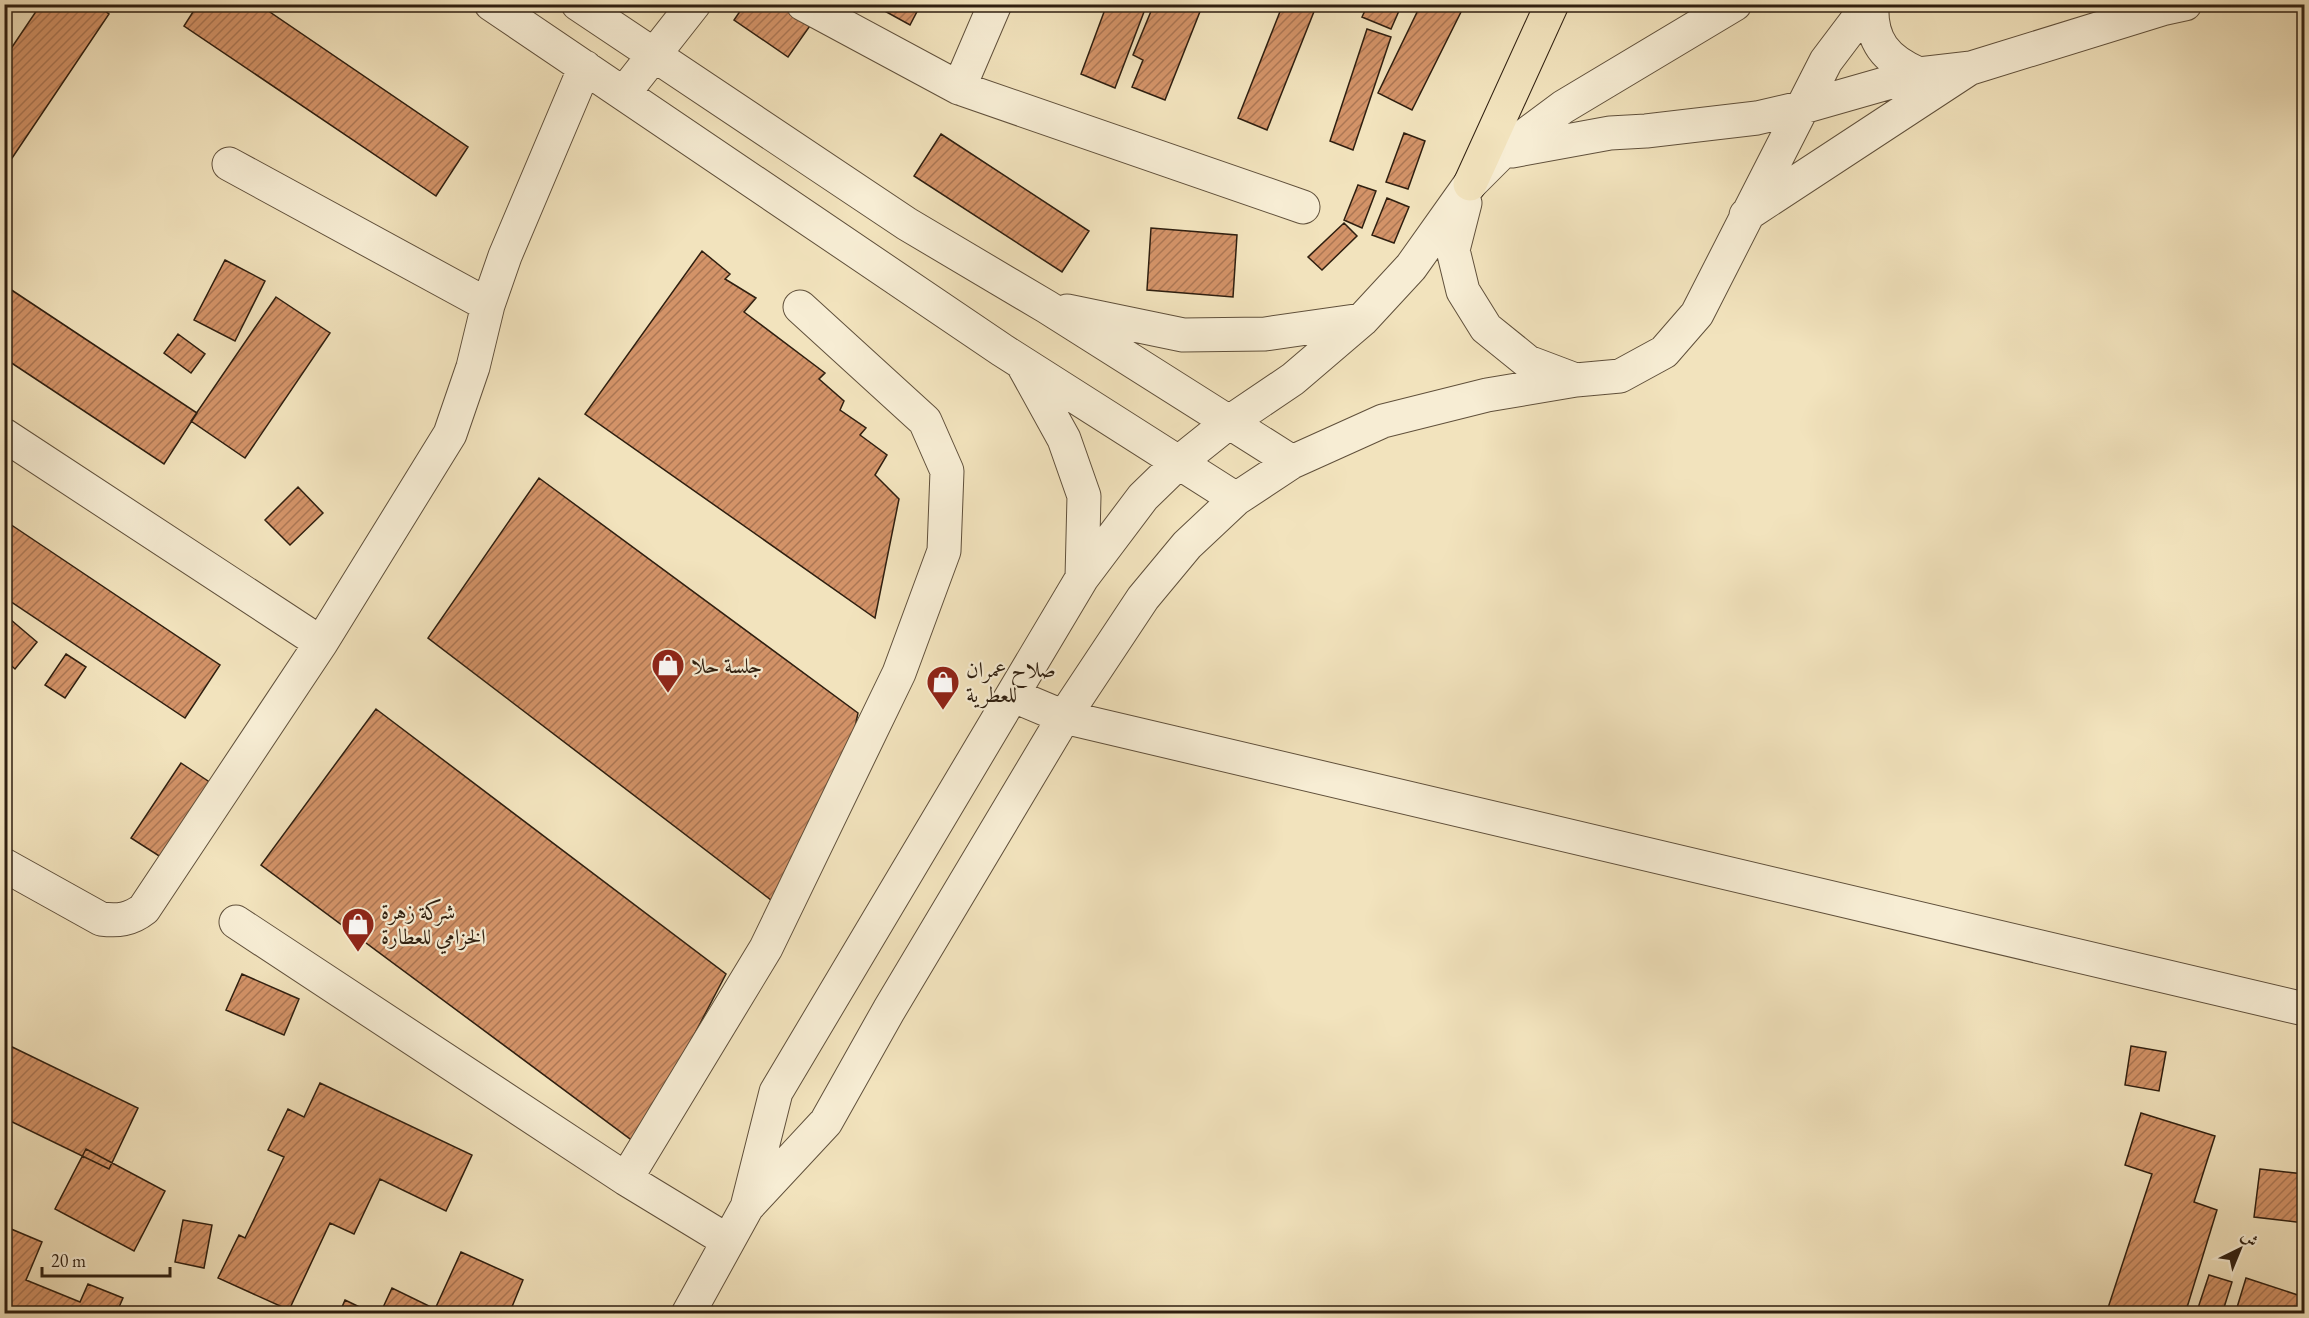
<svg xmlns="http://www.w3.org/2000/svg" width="2309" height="1318" font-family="'EB Garamond',Amiri,serif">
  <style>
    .building { fill: url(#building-hatch); stroke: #2f1f10; stroke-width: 1.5 }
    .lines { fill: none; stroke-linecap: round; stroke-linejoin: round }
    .minor-casing { stroke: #60503b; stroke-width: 35 }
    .highway-casing { stroke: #2f1f10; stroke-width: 35 }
    .minor { stroke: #f7edd4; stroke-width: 33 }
    .highway { stroke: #f2e3bd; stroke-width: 33 }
    .labels { text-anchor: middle; stroke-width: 4.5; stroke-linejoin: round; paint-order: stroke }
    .poi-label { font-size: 22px; fill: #2f1f10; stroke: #f7edd4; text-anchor: start }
  </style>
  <defs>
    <pattern id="building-hatch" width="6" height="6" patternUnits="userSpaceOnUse" patternTransform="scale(1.5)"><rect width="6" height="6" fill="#d39368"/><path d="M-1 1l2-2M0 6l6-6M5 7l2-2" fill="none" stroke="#ac7754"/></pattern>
  </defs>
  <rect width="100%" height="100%" fill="#f2e3bd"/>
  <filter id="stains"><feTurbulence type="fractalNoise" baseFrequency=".00333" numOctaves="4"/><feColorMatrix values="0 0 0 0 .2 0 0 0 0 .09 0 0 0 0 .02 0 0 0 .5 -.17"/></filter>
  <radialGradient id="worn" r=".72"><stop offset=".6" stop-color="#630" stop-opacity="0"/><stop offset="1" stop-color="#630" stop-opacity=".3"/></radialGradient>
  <path class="building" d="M41,4H95L109,14L4,170V59Z
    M198,4H258L468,147L436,196L184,26Z
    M745,4H786L812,23L788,57L734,20Z
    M872,4H921L910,25Z
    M1107,4H1147L1115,88L1081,74Z
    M1154,4H1203L1165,100L1132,87L1143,60L1133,55Z
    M1283,4H1317L1267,130L1238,118Z
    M1368,4H1402L1391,29L1362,17Z
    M1421,4H1465L1412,110L1378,93Z
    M1367,29L1391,37L1353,150L1330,141Z
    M1404,133L1425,141L1408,189L1386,182Z
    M941,134L1089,231L1062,272L914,176Z
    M1358,185L1376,191L1362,228L1344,220Z
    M1387,198L1409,207L1394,243L1372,235Z
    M1344,223L1357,236L1322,270L1308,257Z
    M1151,228L1237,235L1233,297L1147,290Z
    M702,251L730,274L725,279L756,298L744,312L825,373L819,379L844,401L840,410L866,428L860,435L887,455L875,475L899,499L875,618L585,414Z
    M225,260L265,281L235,341L194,320Z
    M4,285L197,413L164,464L4,358Z
    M276,297L330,333L245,458L191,421Z
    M178,334L205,354L191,373L164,353Z
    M539,478L858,713L846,771L775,903L428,638Z
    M298,487L323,513L290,545L265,520Z
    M4,520L220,665L185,718L4,597Z
    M4,614L37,642L15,669L4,659Z
    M66,654L86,667L65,698L45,685Z
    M376,709L726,974L637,1144L261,865Z
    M181,763L229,795L181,870L131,838Z
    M242,974L299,999L284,1035L226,1010Z
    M4,1043L138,1108L109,1169L4,1118Z
    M2131,1046L2166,1052L2159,1091L2125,1085Z
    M320,1083L472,1155L446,1211L380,1179L354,1234L330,1223L289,1310L218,1278L239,1235L245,1238L284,1157L268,1150L288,1109L304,1117Z
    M2141,1113L2215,1136L2194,1202L2217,1210L2185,1314H2106L2152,1174L2125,1165Z
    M86,1149L165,1191L134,1251L55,1209Z
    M2260,1169L2304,1174V1223L2254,1217Z
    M183,1220L212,1225L204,1268L175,1262Z
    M4,1226L42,1242L26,1280L80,1302L88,1284L123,1298L116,1314H9L4,1311Z
    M461,1252L523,1280L509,1314H380L392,1288L435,1309Z
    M2209,1275L2232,1282L2222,1314H2196Z
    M2246,1278L2304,1297V1314H2235Z
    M345,1300L374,1314H339Z"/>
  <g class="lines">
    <g class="minor-casing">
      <path id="minor" d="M491,4L1002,350L1236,499
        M578,4L907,224L1047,307L1292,462
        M803,4L959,88L1303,207
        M1872,4C1870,41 1886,60 1919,74
        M959,88L995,4
        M624,93L694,4
        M1512,151L1610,133L1646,131L1757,118L1800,108L1919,74L1971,68L2162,9L2185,4
        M229,164L488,305
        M1465,203L1453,250L1463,291L1486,328L1528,362L1573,379
        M1746,215L1967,70
        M1067,311L1183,335L1265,334L1362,320
        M1022,363L1064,439L1084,496L1082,578
        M4,435L321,643
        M1014,696L1064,717L2304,1009
        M4,865L101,919C118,921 130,920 144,909L321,643L450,434L473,367L488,305L505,256L585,67
        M236,922L626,1179L728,1241
        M626,1179L766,948L899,673L944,551L947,471L925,421L800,307
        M748,1203L776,1092L1082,578L1143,497L1178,463L1228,423L1293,379L1362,320L1411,267L1470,184L1501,153L1563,107L1735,4
        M688,1314L747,1207L826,1122L889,1010L1064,717L1143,598L1187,545L1236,499L1292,462L1383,421L1487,395L1576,380L1620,376L1664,352L1697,314L1826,61L1869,4"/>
    </g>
    <g class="highway-casing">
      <path id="highway" d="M1470,184L1552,4"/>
    </g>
    <use href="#minor" class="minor"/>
    <use href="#highway" class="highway"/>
  </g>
  <defs>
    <g id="shop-pin" transform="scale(1.725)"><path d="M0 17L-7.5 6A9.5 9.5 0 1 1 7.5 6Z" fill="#8f2418" stroke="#f7edd4"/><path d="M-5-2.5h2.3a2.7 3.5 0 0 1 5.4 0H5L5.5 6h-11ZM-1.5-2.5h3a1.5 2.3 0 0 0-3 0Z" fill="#fff"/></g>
  </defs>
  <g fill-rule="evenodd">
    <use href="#shop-pin" x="668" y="665"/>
    <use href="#shop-pin" x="943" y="682"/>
    <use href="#shop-pin" x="358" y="924"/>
  </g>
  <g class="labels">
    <g class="poi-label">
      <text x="691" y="673">جلسة حلا</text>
      <text x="966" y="677">صلاح عمران<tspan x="966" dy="25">للعطرية</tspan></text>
      <text x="381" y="919">شركة زهرة<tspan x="381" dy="25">الخزامي للعطارة</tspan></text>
    </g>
  </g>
  <rect width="2309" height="1318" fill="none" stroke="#f2e3bd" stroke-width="24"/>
  <rect x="6" y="6" width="2297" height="1306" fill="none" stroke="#2f1f10" stroke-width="3"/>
  <rect x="12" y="12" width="2285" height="1294" fill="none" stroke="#2f1f10" stroke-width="1.5"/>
  <g transform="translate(2240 1249) rotate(43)" stroke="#f7edd4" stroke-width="4.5" paint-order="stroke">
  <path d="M0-4.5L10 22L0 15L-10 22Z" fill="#2f1f10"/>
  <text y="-9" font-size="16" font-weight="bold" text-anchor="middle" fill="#2f1f10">ش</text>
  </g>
  <path d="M42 1267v9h128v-9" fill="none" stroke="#2f1f10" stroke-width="3"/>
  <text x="51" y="1267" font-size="18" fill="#2f1f10" stroke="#f7edd4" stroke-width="4.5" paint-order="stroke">20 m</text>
  <rect width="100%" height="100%" filter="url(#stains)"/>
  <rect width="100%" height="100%" fill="url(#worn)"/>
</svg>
